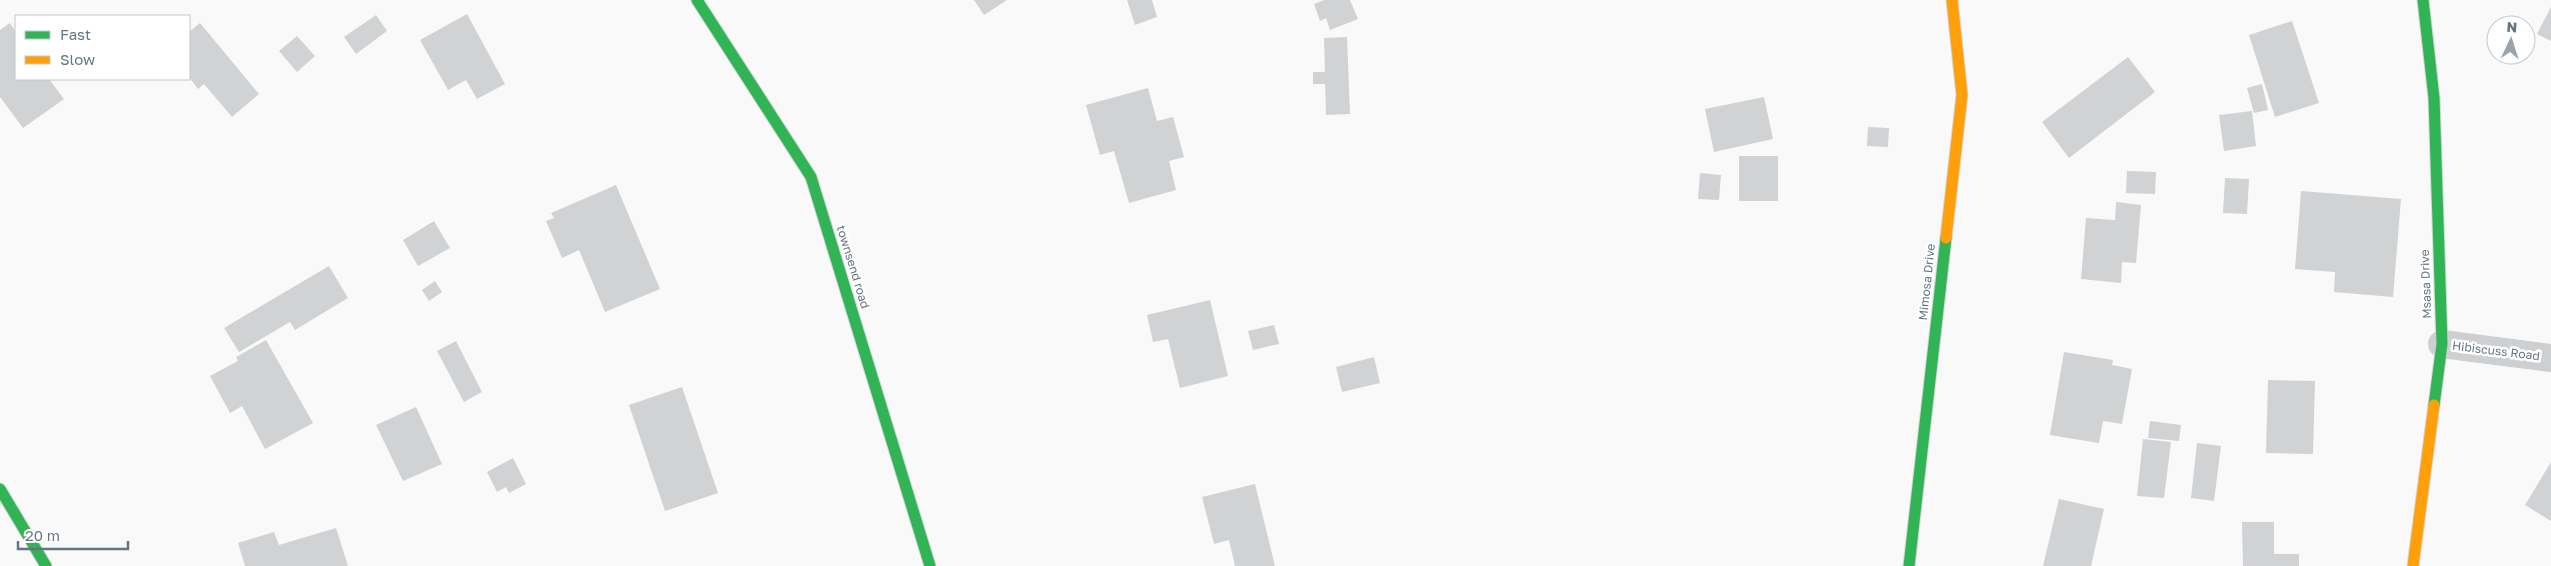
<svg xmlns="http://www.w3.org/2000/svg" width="2551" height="566" font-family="'Golos Text',sans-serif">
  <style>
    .building { fill: #d0d2d3 }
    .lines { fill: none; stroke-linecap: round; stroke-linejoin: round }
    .fast-casing { stroke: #d5d6d7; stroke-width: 13 }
    .slow-casing { stroke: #d5d6d7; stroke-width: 13 }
    .street { stroke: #cecfd0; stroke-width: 28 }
    .fast { stroke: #30b455; stroke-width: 11 }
    .slow { stroke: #ff9f0a; stroke-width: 11 }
    .labels { text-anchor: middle; stroke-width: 5; stroke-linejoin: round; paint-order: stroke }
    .street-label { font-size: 12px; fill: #657683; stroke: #fff }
  </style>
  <rect width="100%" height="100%" fill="#f9f9f9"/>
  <path class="building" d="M974,0H1007L984,15Z
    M1127,0H1152L1157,17L1135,25Z
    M1324,0H1350L1358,19L1330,30L1326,18L1320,21L1314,4Z
    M2551,7V41L2537,34Z
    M467,14L505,84L477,99L466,80L448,90L420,40Z
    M376,15L387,31L356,54L344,37Z
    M2292,21L2319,103L2275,117L2249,35Z
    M10,23L16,32V79H49L64,99L23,128L0,97V30Z
    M200,23L259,94L232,117L204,84L198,89L189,77V32Z
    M297,36L315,56L297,72L279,51Z
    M1347,37L1350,114L1326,115L1325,84H1313V72H1325L1324,38Z
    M2128,57L2155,92L2069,158L2042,122Z
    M2262,84L2268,110L2254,113L2247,88Z
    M1148,88L1157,121L1173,117L1184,157L1169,161L1176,190L1129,203L1114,151L1100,155L1086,105Z
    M1764,97L1773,139L1714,152L1705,109Z
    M2252,111L2256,146L2224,151L2219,115Z
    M1868,127L1889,128L1888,147L1867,146Z
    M1739,156H1778V201H1739Z
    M2127,171L2156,172L2155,194L2126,193Z
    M1700,173L1721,175L1719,200L1698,199Z
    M2225,178L2249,179L2247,214L2223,213Z
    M616,185L660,289L605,312L579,250L562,258L546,221L554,218L551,213Z
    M2301,191L2401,199L2393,297L2334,292L2335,272L2295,269Z
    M2116,202L2141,205L2136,263L2122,262L2121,283L2081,279L2086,218L2115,220Z
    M434,221L450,248L418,266L403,240Z
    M329,266L348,298L295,330L290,322L239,352L224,328Z
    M435,281L442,292L429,301L422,290Z
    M1210,300L1228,376L1180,388L1168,339L1153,342L1147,315Z
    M1274,325L1279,344L1253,350L1248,331Z
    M266,340L313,423L265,449L242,406L230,413L210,376L238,361L236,357Z
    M456,341L482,392L464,402L437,351Z
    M2064,352L2113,360L2112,365L2132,369L2122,424L2103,421L2099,443L2050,435Z
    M1374,357L1380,383L1342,392L1336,367Z
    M2268,380L2315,381L2313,454L2266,453Z
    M682,387L718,493L665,511L629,405Z
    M416,407L442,464L403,481L376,425Z
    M2150,421L2181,425L2179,441L2148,438Z
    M2143,439L2171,442L2164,498L2137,496Z
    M2197,443L2221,446L2214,501L2191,498Z
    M513,458L526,484L509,493L506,487L497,492L487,472Z
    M2551,462V521L2525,505Z
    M1255,484L1275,566H1235L1229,540L1214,544L1202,497Z
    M2059,499L2104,509L2091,566H2043Z
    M2242,522H2274V554H2299V566H2243Z
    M336,528L348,566H245L238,543L274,532L279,545Z"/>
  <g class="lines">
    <g class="fast-casing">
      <path id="fast" d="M697,0L811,177L930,566
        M2423,0L2434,98L2442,344L2434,405
        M0,489L46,566
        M1909,566L1946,238"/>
    </g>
    <g class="slow-casing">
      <path id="slow" d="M1946,238L1962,95L1952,0
        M2413,566L2434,405"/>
    </g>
    <path class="street" d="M2442,344L2551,358"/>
    <use href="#fast" class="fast"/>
    <use href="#slow" class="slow"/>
  </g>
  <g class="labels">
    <g class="street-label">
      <text transform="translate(853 267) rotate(73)" y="4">townsend road</text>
      <text transform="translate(1927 282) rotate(-84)" y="4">Mimosa Drive</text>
      <text transform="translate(2426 284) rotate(-92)" y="4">Msasa Drive</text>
      <text transform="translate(2496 351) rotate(7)" y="4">Hibiscuss Road</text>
    </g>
  </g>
  <rect x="15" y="15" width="175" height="65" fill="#ffffff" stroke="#c1c8cd"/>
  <rect x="25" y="31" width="25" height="8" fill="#30b455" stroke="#c1c8cd"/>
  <text x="60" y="40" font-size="15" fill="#657683">Fast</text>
  <rect x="25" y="56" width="25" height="8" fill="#ff9f0a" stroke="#c1c8cd"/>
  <text x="60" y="65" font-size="15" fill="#657683">Slow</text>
  <g transform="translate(2511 40) rotate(4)"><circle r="24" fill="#ffffff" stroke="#c1c8cd"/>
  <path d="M0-4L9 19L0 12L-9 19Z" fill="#99a4ac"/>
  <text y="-8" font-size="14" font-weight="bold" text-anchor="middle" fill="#657683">N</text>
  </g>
  <path d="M18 541v8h110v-8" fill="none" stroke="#657683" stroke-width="2.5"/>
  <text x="25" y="541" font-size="15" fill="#657683" stroke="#ffffff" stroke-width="4" paint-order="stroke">20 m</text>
</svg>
